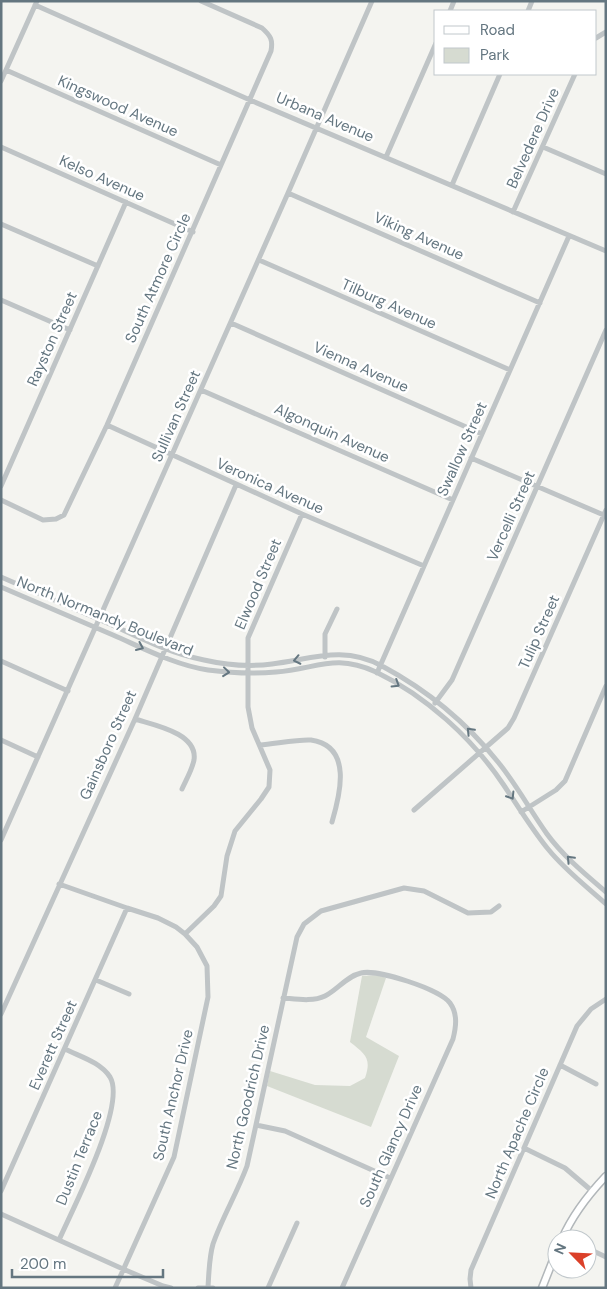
<svg xmlns="http://www.w3.org/2000/svg" width="607" height="1289" font-family="'DM Sans',sans-serif">
  <style>
    .green { fill: #d6dbd1 }
    .lines { fill: none; stroke-linecap: round; stroke-linejoin: round }
    .major-casing { stroke: #b2b7ba; stroke-width: 9 }
    .minor { stroke: #bfc4c6; stroke-width: 5 }
    .major { stroke: #fff; stroke-width: 6 }
    .oneway { stroke: #647680 }
    .labels { text-anchor: middle; stroke-width: 5; stroke-linejoin: round; paint-order: stroke }
    .street-label { font-size: 15px; fill: #647680; stroke: #fff }
  </style>
  <rect width="100%" height="100%" fill="#f4f4f0"/>
  <path class="green" d="M378,975L386,978L366,1037L399,1056L371,1127L267,1086L270,1071L315,1085L350,1086L365,1078C372,1058 365,1054 350,1042L362,976Z"/>
  <g class="lines">
    <g class="major-casing">
      <path id="major" d="M562,1239C572,1216 588,1195 606,1176
        M542,1288L557,1250"/>
    </g>
    <path class="minor" d="M35,5L250,100L606,251
      M450,11L454,1
      M528,11L532,1
      M596,38L606,32
      M6,70L221,165
      M1,81L37,1
      M1,147L193,232
      M543,147L606,174
      M386,157L436,43
      M452,185L500,74
      M288,193L540,303
      M513,212L575,74
      M1,224L98,266
      M259,260L510,370
      M1,300L70,330
      M231,323L482,434
      M201,390L453,500
      M107,425L302,514L424,566
      M471,458L606,516
      M1,486L126,202
      M1,500L43,520L56,519L64,515L107,425L271,51C273,40 271,36 262,28L201,1
      M1,577C38,593 75,609 112,625C142,639 172,654 204,660C226,665 249,667 272,664C312,659 343,645 382,666C427,690 466,722 498,762C516,784 530,810 547,834C563,856 585,874 606,892
      M1,587C38,603 76,619 113,635C143,648 175,665 208,670C231,673 254,674 276,672C317,669 334,653 376,672C426,696 472,738 503,784C518,806 531,828 548,849C565,870 586,886 606,904
      M325,657V634L337,609
      M1,661L68,691
      M377,673L569,236
      M435,703L452,680L606,330
      M135,719C154,725 198,733 194,760C192,770 186,780 182,789
      M1,740L38,757
      M260,745C274,744 299,739 311,740C353,746 340,795 332,822
      M414,810L508,728L514,718L606,510
      M521,812L556,790L565,781L606,686
      M1,840L288,193L372,1
      M59,884L127,908L158,918L176,927L185,934L197,947L207,966L208,997L174,1157L115,1288
      M185,934L214,906L221,896L227,856L235,831L261,799L269,787L270,770L252,728L248,707V638L302,514
      M96,980L129,994
      M283,998C296,999 313,1002 325,996C337,990 347,976 361,973C377,969 440,989 450,1003C458,1014 456,1027 453,1039L342,1288
      M1,1014L135,719L236,485
      M560,1065L596,1084
      M256,1125L285,1131L390,1178
      M524,1148L565,1168L592,1191
      M1,1191L127,908
      M1,1214L123,1269L163,1286L171,1288
      M59,1240C72,1210 127,1105 110,1077C100,1062 81,1057 65,1049
      M587,1248L606,1257
      M208,1287C209,1273 209,1258 213,1244C222,1218 237,1193 247,1166L297,937L304,924L321,911L404,888L424,891L468,913L491,912L499,906
      M198,1288H213
      M268,1288L297,1223
      M471,1288L470,1279L471,1270L577,1026L591,1009L606,999"/>
    <use href="#major" class="major"/>
  </g>
  <defs><path id="oneway-chevron" d="M-2-3.5L2.5 0L-2 3.5" fill="none" stroke-width="1.6" stroke-linecap="round" stroke-linejoin="round" transform="scale(1.25)"/></defs>
  <g class="oneway">
    <use href="#oneway-chevron" transform="translate(140 647) rotate(24)"/>
    <use href="#oneway-chevron" transform="translate(297 660) rotate(168)"/>
    <use href="#oneway-chevron" transform="translate(226 672) rotate(6)"/>
    <use href="#oneway-chevron" transform="translate(396 684) rotate(32)"/>
    <use href="#oneway-chevron" transform="translate(470 731) rotate(-134)"/>
    <use href="#oneway-chevron" transform="translate(511 796) rotate(58)"/>
    <use href="#oneway-chevron" transform="translate(570 859) rotate(-134)"/>
  </g>
  <g class="labels">
    <g class="street-label">
      <text transform="translate(118 106) rotate(24)" y="5">Kingswood Avenue</text>
      <text transform="translate(325 117) rotate(23)" y="5">Urbana Avenue</text>
      <text transform="translate(533 138) rotate(-66)" y="5">Belvedere Drive</text>
      <text transform="translate(102 178) rotate(24)" y="5">Kelso Avenue</text>
      <text transform="translate(419 236) rotate(24)" y="5">Viking Avenue</text>
      <text transform="translate(158 278) rotate(-66)" y="5">South Atmore Circle</text>
      <text transform="translate(389 304) rotate(24)" y="5">Tilburg Avenue</text>
      <text transform="translate(52 339) rotate(-66)" y="5">Rayston Street</text>
      <text transform="translate(361 367) rotate(24)" y="5">Vienna Avenue</text>
      <text transform="translate(176 416) rotate(-66)" y="5">Sullivan Street</text>
      <text transform="translate(332 433) rotate(24)" y="5">Algonquin Avenue</text>
      <text transform="translate(462 449) rotate(-66)" y="5">Swallow Street</text>
      <text transform="translate(270 486) rotate(24)" y="5">Veronica Avenue</text>
      <text transform="translate(511 516) rotate(-66)" y="5">Vercelli Street</text>
      <text transform="translate(258 584) rotate(-67)" y="5">Elwood Street</text>
      <text transform="translate(105 616) rotate(22)" y="5">North Normandy Boulevard</text>
      <text transform="translate(539 632) rotate(-66)" y="5">Tulip Street</text>
      <text transform="translate(108 745) rotate(-66)" y="5">Gainsboro Street</text>
      <text transform="translate(53 1045) rotate(-66)" y="5">Everett Street</text>
      <text transform="translate(173 1095) rotate(-77)" y="5">South Anchor Drive</text>
      <text transform="translate(248 1097) rotate(-77)" y="5">North Goodrich Drive</text>
      <text transform="translate(517 1133) rotate(-67)" y="5">North Apache Circle</text>
      <text transform="translate(391 1146) rotate(-66)" y="5">South Glancy Drive</text>
      <text transform="translate(79 1158) rotate(-68)" y="5">Dustin Terrace</text>
    </g>
  </g>
  <rect width="607" height="1289" fill="none" stroke="#647680" stroke-width="5"/>
  <rect x="434" y="10" width="162" height="65" fill="#ffffff" stroke="#c1c8cc"/>
  <rect x="444" y="26" width="25" height="8" fill="#ffffff" stroke="#c1c8cc"/>
  <text x="480" y="35" font-size="15" fill="#647680">Road</text>
  <rect x="444" y="48" width="25" height="15" fill="#d6dbd1" stroke="#c1c8cc"/>
  <text x="480" y="60" font-size="15" fill="#647680">Park</text>
  <g transform="translate(572 1254) rotate(294)"><circle r="24" fill="#ffffff" stroke="#c1c8cc"/>
  <path d="M0-4L9 19L0 12L-9 19Z" fill="#db4029"/>
  <text y="-8" font-size="14" font-weight="bold" text-anchor="middle" fill="#647680">N</text>
  </g>
  <path d="M12 1269v8h151v-8" fill="none" stroke="#647680" stroke-width="2.5"/>
  <text x="20" y="1269" font-size="15" fill="#647680" stroke="#ffffff" stroke-width="4" paint-order="stroke">200 m</text>
</svg>
